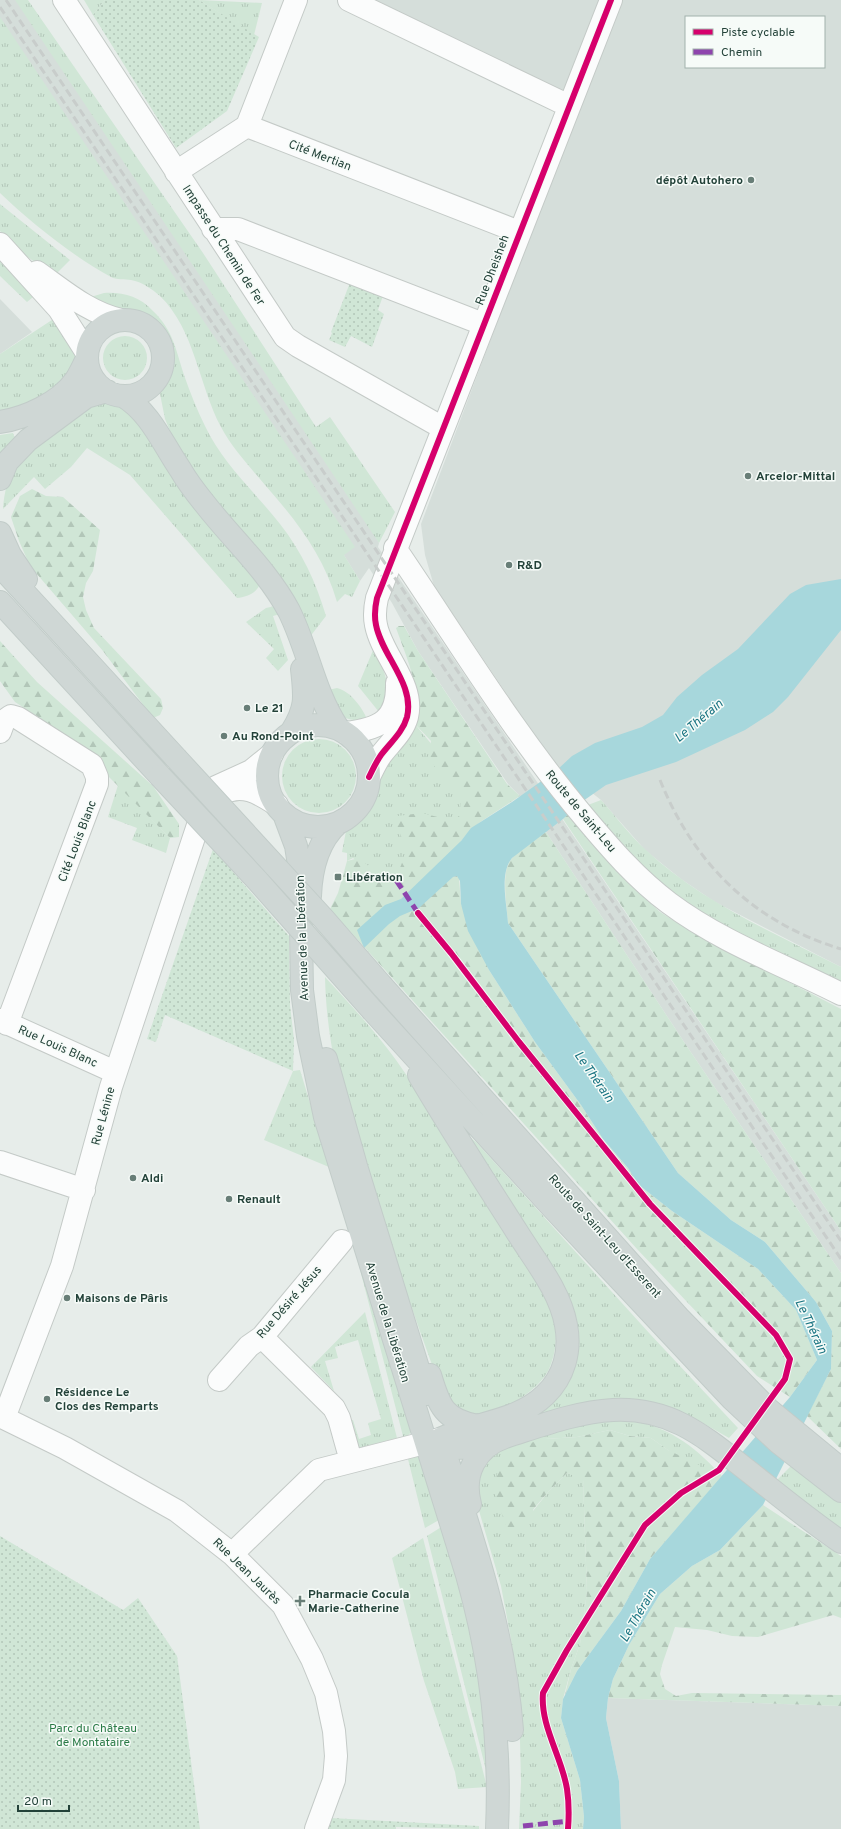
<svg xmlns="http://www.w3.org/2000/svg" width="841" height="1829" font-family="Overpass,sans-serif">
  <style>
    .built { fill: #d5deda; fill-rule: evenodd }
    .grass { fill: url(#grass-tufts) }
    .forest { fill: url(#forest-firs) }
    .park { fill: url(#park-dots) }
    .water { fill: #a7d7dc }
    .lines { fill: none; stroke-linecap: round; stroke-linejoin: round }
    .minor-casing { stroke: #c4cac7; stroke-width: 24 }
    .major-casing { stroke: #c2ccc9; stroke-width: 24 }
    .minor { stroke: #fbfcfc; stroke-width: 22 }
    .major { stroke: #cfd7d5; stroke-width: 22 }
    .rail { stroke: #c8cdcb; stroke-width: 3; stroke-dasharray: 8 4; stroke-linecap: butt }
    .major-bridge-casing { stroke: #c2ccc9; stroke-width: 24; stroke-linecap: butt }
    .major-bridge { stroke: #cfd7d5; stroke-width: 22 }
    .quiet { stroke: #8e44ad; stroke-width: 5; stroke-dasharray: 10 5; stroke-linecap: butt }
    .cycleway-casing { stroke: #f6fbf8; stroke-width: 8 }
    .cycleway { stroke: #d6006c; stroke-width: 6 }
    .poi-dot { fill: #687e77; stroke: #f6fbf8; stroke-width: 1.5 }
    .labels { text-anchor: middle; stroke-width: 3; stroke-linejoin: round; paint-order: stroke }
    .street-label { font-size: 12px; fill: #234239; stroke: #f6fbf8 }
    .poi-label { font-size: 12px; font-weight: bold; fill: #234239; stroke: #f6fbf8; text-anchor: start }
    .park-label { font-size: 12px; fill: #2b7b47; stroke: #f6fbf8 }
    .water-label { font-size: 13px; font-style: italic; fill: #197482; stroke: #f6fbf8 }
  </style>
  <defs>
    <pattern id="grass-tufts" width="24" height="20" patternUnits="userSpaceOnUse"><rect width="24" height="20" fill="#d0e6d6"/><path d="M3 7l-1-3M5 7V3M7 7l1-3M15 17l-1-3M17 17v-4M19 17l1-3" fill="none" stroke="#b2c6b8"/></pattern>
    <pattern id="forest-firs" width="22" height="20" patternUnits="userSpaceOnUse"><rect width="22" height="20" fill="#d0e6d6"/><path d="M5 1l3.5 6h-7zM16 11l3.5 6h-7z" fill="#b2c6b8"/></pattern>
    <pattern id="park-dots" width="8" height="8" patternUnits="userSpaceOnUse"><rect width="8" height="8" fill="#d0e6d6"/><path d="M2 2h.1M6 6h.1" fill="none" stroke="#b2c6b8" stroke-width="1.8" stroke-linecap="round"/></pattern>
  </defs>
  <rect width="100%" height="100%" fill="#e7edea"/>
  <path class="built" d="M0,0H26L361,509L379,543L378,547L841,1231V1273L688,1048L546,832L520,796L508,784L418,651L392,603L369,568L360,581L283,457L0,25Z
    M369,0H841V967L715,902L681,879L645,850L601,800L552,761L434,586L425,555L421,524L579,106ZM686,17H824V67H686Z
    M0,299L32,332L0,354Z
    M608,1698L841,1706V1829H621L619,1781L606,1718Z"/>
  <path class="grass" d="M15,0H28L203,253L316,427L330,417L395,512L379,543Z
    M84,0H105L93,15Z
    M199,0L262,3L254,35Z
    M0,17L355,547L344,555L360,581L352,597L345,594L337,602C324,556 296,520 265,485C250,467 232,448 221,427C199,386 195,330 160,296C152,289 142,282 131,280C125,279 116,280 111,277C75,258 29,221 0,193Z
    M0,204L70,260L54,276L25,255L0,231Z
    M0,258L38,293L27,302L0,276Z
    M104,293C123,292 139,296 153,311C173,330 176,350 184,375C190,392 197,410 205,426C223,464 255,492 280,524C302,552 316,582 326,616L309,638L204,488L173,438L165,419L160,394L169,366L171,356L169,345L165,336L149,317L139,312L116,311L84,299Z
    M58,316L76,346L77,364L42,401L0,416V354Z
    M103 358a22 22 0 1 1 44 0a22 22 0 1 1-44 0Z
    M109,402L125,407L257,581L259,586C255,594 245,597 237,598L130,475L87,448L71,467L45,489L34,477L3,509C4,492 8,478 16,463L86,407Z
    M13,433L16,441L0,464V435Z
    M275,606L280,614L273,616L288,660L278,671L266,658L274,649L246,622L266,608Z
    M374,648C384,673 395,687 379,712L358,686Z
    M337,688C350,691 362,707 367,719C341,724 336,711 324,691Z
    M414,723L490,815L482,820L403,895L353,858L347,861V853L342,852L346,831L363,818L371,808L377,797L381,771Z
    M282 776a37 37 0 1 1 74 0a37 37 0 1 1-74 0Z
    M118,785L170,838L166,853L132,840L137,828L108,817Z
    M601,800C616,816 629,835 646,850C701,902 774,933 841,967V985C775,952 691,918 638,866C619,848 604,825 588,805Z
    M325,977C350,1004 375,1031 396,1060C451,1138 501,1222 549,1304C557,1328 559,1346 549,1369C539,1392 491,1421 467,1413C456,1409 450,1402 443,1394C421,1337 402,1279 383,1222C354,1139 327,1066 325,977Z
    M300,1070L326,1156L329,1167L264,1140L293,1071Z
    M469,1137L476,1142L650,1334L738,1428L729,1438C711,1428 688,1413 669,1407C636,1397 603,1398 569,1406C550,1410 533,1419 514,1423L577,1339Z
    M348,1223L412,1431L404,1440Z
    M365,1312L397,1438L355,1449L348,1421L353,1420L359,1439L371,1435L368,1423L381,1419L358,1340L335,1347L338,1358L325,1361L334,1391L311,1367Z
    M622,1418C669,1427 690,1442 722,1476L712,1488L710,1480L651,1438L630,1436L610,1430L577,1437L545,1439L533,1511L549,1491L567,1473L583,1478L587,1592L580,1644L571,1669L563,1699L561,1718L580,1780L584,1817L583,1829H519L521,1782L519,1698L511,1639L501,1586L475,1497L480,1468L494,1450L588,1421Z
    M411,1454L422,1457L439,1520L425,1528L407,1455Z
    M791,1466L841,1503V1534L773,1484Z
    M446,1524L474,1617L490,1786L427,1536Z
    M423,1538L487,1787L458,1789L455,1772L424,1681L392,1558Z"/>
  <path class="forest" d="M32,489L46,496L63,497L100,530L93,571L86,583L83,597L86,610L94,628L161,699L163,708L160,715L153,718L103,651L30,566L19,541L11,517L20,496Z
    M399,626H404L418,651L507,784L520,796L471,828L461,841L453,877L457,876L459,878L461,904L489,970L535,1042L581,1105L603,1139L628,1168L639,1185L672,1211L758,1269L796,1310L817,1360L790,1397L757,1376L637,1249L330,909L338,893L347,861L359,858L389,883L398,873L407,850L396,824L397,816L422,813L453,821L460,815L461,793L446,781L428,758L431,741L414,723C422,690 407,659 396,628Z
    M0,641L37,682L153,786L179,824V837L170,838L69,737L15,702L0,681Z
    M569,813L629,884L660,912L692,932L841,1009V1231L563,819Z
    M546,832L688,1048L841,1273V1449L807,1416L831,1369L832,1331L816,1302L765,1242L731,1220L678,1173L508,923C507,907 501,874 510,861C517,850 534,840 546,832Z
    M610,1430L630,1436L651,1438L668,1450L699,1465L710,1480L712,1488L650,1559L621,1611L577,1671L565,1695L571,1669L580,1644L587,1592L583,1479L567,1473L549,1491L518,1527H506L496,1495L497,1474L504,1462L519,1446L545,1439L577,1437Z
    M763,1505L841,1556V1618L833,1615L758,1637L732,1636L707,1630L675,1627L662,1665L660,1674L665,1689L676,1696L692,1693L841,1695V1706L608,1698L613,1679L629,1645L660,1594L692,1566L720,1550Z"/>
  <path class="park" d="M105,0H199L259,37L227,111L176,148L93,15Z
    M351,280L384,293L378,310L384,314L372,347L351,336L345,347L329,340L332,333L331,332Z
    M213,849L289,936L290,1005L294,1040L293,1071L165,1015L156,1042L147,1039Z
    M0,1536L123,1610L138,1598L177,1656L200,1829H0Z
    M331,1818L479,1826V1829L396,1827V1829H326Z"/>
  <path class="water" d="M841,579V630L788,697L773,712L745,730L676,762L606,785L583,801L563,819L512,858C499,874 507,904 508,923L678,1173L731,1220L765,1242L816,1302L832,1331L831,1369L763,1505L720,1550L692,1566L660,1594L629,1645L613,1679L608,1698L606,1718L619,1781L621,1829H583L584,1817L580,1780L561,1718L563,1699L577,1671L621,1611L650,1559L790,1397L817,1360L796,1310L758,1269L672,1211L639,1185L628,1168L603,1139L581,1105L535,1042L489,970L468,931L461,904L460,881L457,876L453,877L419,908L400,916L389,924L364,948L357,930L385,905L401,899L461,841L471,828L512,802L557,770L572,756L595,743L642,727L663,715L677,697L702,675L738,649L790,594L806,585Z"/>
  <g class="lines">
    <g class="minor-casing">
      <path id="minor" d="M64,0L285,337L298,346L443,428
        M296,0L247,126L519,232
        M349,0L569,106
        M176,172L247,126
        M213,229H238L483,324
        M0,244L59,309L87,353
        M37,272C64,291 89,313 121,320
        M395,548C457,639 514,734 585,818C611,849 637,879 669,903C721,942 784,965 841,994
        M0,732L4,721L11,716L18,718L92,765L97,777V784L7,1024
        M346,733C380,729 398,720 397,683
        M369,777C373,769 376,762 381,755C390,743 403,732 407,717C415,684 382,656 376,625C374,616 375,607 377,598L611,0
        M221,794C242,782 259,793 277,805
        M0,1020L115,1072
        M0,1162L84,1190
        M262,1337L334,1408L339,1418L351,1461
        M219,1380L249,1346L262,1337L342,1241
        M0,1416L65,1448L177,1511L232,1554L283,1605L312,1659L326,1693L334,1731L336,1756L334,1780L316,1829
        M4,1418L62,1266L111,1087L207,798L216,787L251,771L272,754
        M232,1554L319,1470L440,1439"/>
    </g>
    <g class="major-casing">
      <path id="major" d="M87 358a38 38 0 1 1 76 0a38 38 0 1 1-76 0Z
        M123,396C150,412 163,444 180,469C187,481 196,493 205,504C233,540 267,570 289,611C308,649 314,692 338,728
        M0,422C26,418 59,403 75,381C80,374 83,366 87,359
        M0,479L7,462L28,440L86,397L107,391
        M0,533L10,555L26,579
        M0,566L176,758
        M0,602L160,776
        M267 776a51 51 0 1 1 102 0a51 51 0 1 1-102 0Z
        M292,731C307,707 305,697 302,669
        M284,814L296,846L300,871L302,990L308,1036L325,1117L467,1575C491,1659 501,1742 497,1829
        M310,896C311,870 318,841 338,823
        M383,987L680,1319L768,1409L841,1469
        M373,1011L549,1204L732,1399L778,1442L841,1491
        M326,1059L356,1166L426,1394
        M419,1075C450,1128 484,1180 517,1232C535,1261 560,1291 566,1325C571,1351 564,1377 545,1395C516,1423 474,1422 440,1439C456,1454 475,1446 493,1441
        M430,1375C439,1405 443,1420 478,1426
        M447,1459C476,1548 505,1636 512,1730
        M470,1504C462,1474 476,1447 505,1437C540,1426 576,1412 613,1410C674,1407 708,1440 752,1474C781,1497 810,1521 841,1542"/>
    </g>
    <use href="#minor" class="minor"/>
    <use href="#major" class="major"/>
    <path class="rail" d="M6,0L841,1241
      M0,7L841,1259
      M660,780C694,864 753,922 841,949"/>
    <g class="major-bridge-casing">
      <path id="major-bridge" d="M176,758L323,918L383,987
        M160,776L257,880L373,1011"/>
    </g>
    <use href="#major-bridge" class="major-bridge"/>
    <path class="quiet" d="M396,880L420,916
      M523,1826L569,1821"/>
    <g class="cycleway-casing">
      <path id="cycleway" d="M369,777C373,769 376,762 381,755C390,743 403,732 407,717C415,684 382,656 376,625C374,616 375,607 377,598L611,0
        M418,913L451,953L519,1042L650,1204L776,1335L790,1359L785,1379L719,1470L681,1493L645,1525L567,1650L543,1693C540,1726 562,1757 567,1789C569,1802 569,1816 568,1829"/>
    </g>
    <use href="#cycleway" class="cycleway"/>
  </g>
  <g class="poi-dot">
    <circle cx="751" cy="180" r="4"/>
    <circle cx="748" cy="476" r="4"/>
    <circle cx="509" cy="565" r="4"/>
    <circle cx="247" cy="708" r="4"/>
    <circle cx="224" cy="736" r="4"/>
    <rect x="334" y="873" width="8" height="8" rx="2"/>
    <circle cx="133" cy="1178" r="4"/>
    <circle cx="229" cy="1199" r="4"/>
    <circle cx="67" cy="1298" r="4"/>
    <circle cx="47" cy="1399" r="4"/>
    <path d="M298 1595h4v4h4v4h-4v4h-4v-4h-4v-4h4z"/>
  </g>
  <g class="labels">
    <g class="street-label">
      <text transform="translate(320 155) rotate(21)" y="4">Cité Mertian</text>
      <text transform="translate(224 245) rotate(57)" y="4">Impasse du Chemin de Fer</text>
      <text transform="translate(492 270) rotate(-69)" y="4">Rue Dheisheh</text>
      <text transform="translate(581 811) rotate(50)" y="4">Route de Saint-Leu</text>
      <text transform="translate(77 841) rotate(-69)" y="4">Cité Louis Blanc</text>
      <text transform="translate(302 938) rotate(-92)" y="4">Avenue de la Libération</text>
      <text transform="translate(58 1046) rotate(24)" y="4">Rue Louis Blanc</text>
      <text transform="translate(103 1116) rotate(-75)" y="4">Rue Lénine</text>
      <text transform="translate(605 1236) rotate(48)" y="4">Route de Saint-Leu d'Esserent</text>
      <text transform="translate(289 1302) rotate(-49)" y="4">Rue Désiré Jésus</text>
      <text transform="translate(388 1322) rotate(73)" y="4">Avenue de la Libération</text>
      <text transform="translate(247 1571) rotate(44)" y="4">Rue Jean Jaurès</text>
    </g>
    <g class="poi-label">
      <text x="743" y="184" text-anchor="end">dépôt Autohero</text>
      <text x="756" y="480">Arcelor-Mittal</text>
      <text x="517" y="569">R&amp;D</text>
      <text x="255" y="712">Le 21</text>
      <text x="232" y="740">Au Rond-Point</text>
      <text x="346" y="881">Libération</text>
      <text x="141" y="1182">Aldi</text>
      <text x="237" y="1203">Renault</text>
      <text x="75" y="1302">Maisons de Pâris</text>
      <text x="55" y="1396">Résidence Le<tspan x="55" dy="14">Clos des Remparts</tspan></text>
      <text x="308" y="1598">Pharmacie Cocula<tspan x="308" dy="14">Marie-Catherine</tspan></text>
    </g>
    <g class="park-label">
      <text x="93" y="1732">Parc du Château<tspan x="93" dy="14">de Montataire</tspan></text>
    </g>
    <g class="water-label">
      <text transform="translate(698 720) rotate(-40)" y="5">Le Thérain</text>
      <text transform="translate(595 1076) rotate(55)" y="5">Le Thérain</text>
      <text transform="translate(812 1326) rotate(65)" y="5">Le Thérain</text>
      <text transform="translate(637 1615) rotate(-60)" y="5">Le Thérain</text>
    </g>
  </g>
  <rect x="685" y="16" width="140" height="52" fill="#f6fbf8" stroke="#a2b1ac"/>
  <rect x="693" y="29" width="20" height="6" fill="#d6006c" stroke="#a2b1ac"/>
  <text x="721" y="36" font-size="12" fill="#234239">Piste cyclable</text>
  <rect x="693" y="49" width="20" height="6" fill="#8e44ad" stroke="#a2b1ac"/>
  <text x="721" y="56" font-size="12" fill="#234239">Chemin</text>
  <path d="M18 1805v6h51v-6" fill="none" stroke="#234239" stroke-width="2"/>
  <text x="24" y="1805" font-size="12" fill="#234239" stroke="#f6fbf8" stroke-width="3" paint-order="stroke">20 m</text>
</svg>
